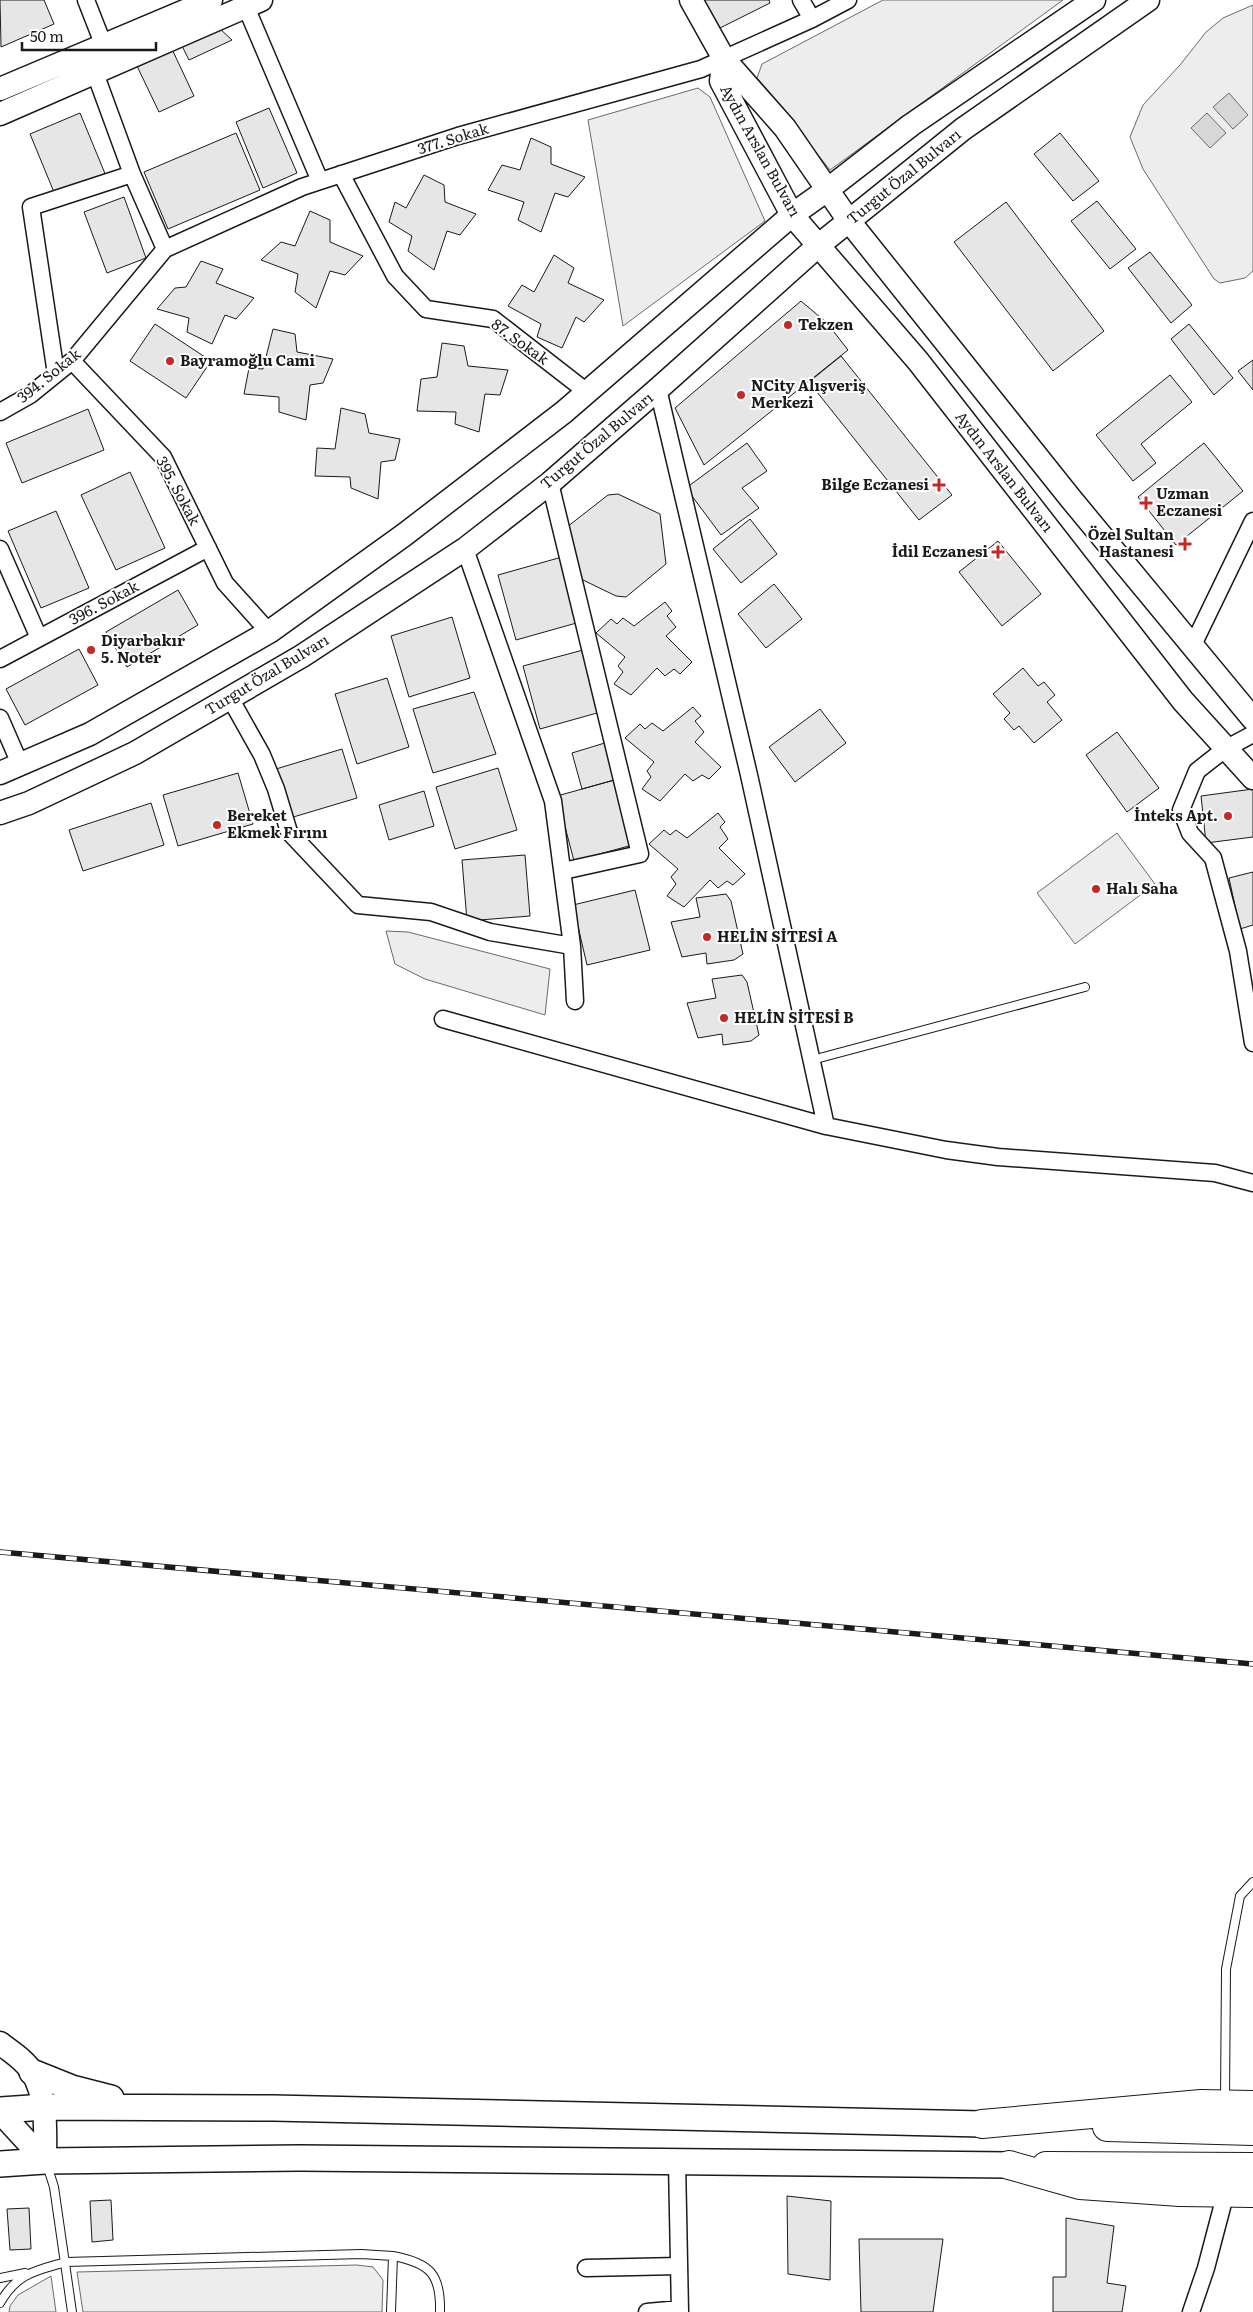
<svg xmlns="http://www.w3.org/2000/svg" width="1253" height="2312" font-family="Literata,serif">
  <style>
    .built { fill: #ededed; stroke: #6a6a6a }
    .water { fill: #d7d7d7; stroke: #6a6a6a }
    .building { fill: #e6e6e6; stroke: #1a1a1a }
    .lines { fill: none; stroke-linecap: round; stroke-linejoin: round }
    .lane-casing { stroke: #1a1a1a; stroke-width: 10 }
    .street-casing { stroke: #1a1a1a; stroke-width: 19 }
    .secondary-casing { stroke: #1a1a1a; stroke-width: 25 }
    .primary-casing { stroke: #1a1a1a; stroke-width: 28 }
    .highway-casing { stroke: #1a1a1a; stroke-width: 30 }
    .lane { stroke: #fff; stroke-width: 8 }
    .street { stroke: #fff; stroke-width: 16 }
    .secondary { stroke: #fff; stroke-width: 22 }
    .primary { stroke: #fff; stroke-width: 25 }
    .highway { stroke: #fff; stroke-width: 28 }
    .rail-casing { stroke: #1a1a1a; stroke-width: 5.5 }
    .rail { stroke: #fff; stroke-width: 4; stroke-dasharray: 11; stroke-linecap: butt }
    .poi-dot { fill: #c62828; stroke: #fff; stroke-width: 2 }
    .labels { text-anchor: middle; stroke-width: 4; stroke-linejoin: round; paint-order: stroke }
    .street-label { font-size: 15px; fill: #1a1a1a; stroke: #fff }
    .poi-label { font-size: 15px; font-weight: bold; fill: #1a1a1a; stroke: #fff; text-anchor: start }
  </style>
  <rect width="100%" height="100%" fill="#fff"/>
  <path class="built" d="M883,0H1063L830,170L757,78L762,64Z
    M1253,5V271L1245,278L1220,283L1214,279L1143,169L1130,137L1143,105L1180,65L1206,32L1223,18Z
    M698,88L710,97L765,221L623,326L588,120Z
    M1117,833L1155,884L1075,944L1037,893Z
    M386,931L408,932L550,969L545,1015L425,979L395,964Z
    M357,2265L373,2267L383,2280L382,2312H83L77,2272Z
    M51,2276L56,2312H9L10,2306L18,2295Z"/>
  <path class="water" d="M1229,93L1248,115L1233,129L1213,107Z
    M1207,113L1226,133L1210,148L1191,128Z"/>
  <path class="building" d="M0,0H44L54,24L1,47Z
    M704,0H769L770,3L720,28Z
    M219,28L232,40L189,60L182,46Z
    M171,47L194,96L159,112L136,64Z
    M269,108L297,173L263,188L236,122Z
    M80,113L106,176L56,197L30,134Z
    M236,133L260,190L168,229L144,172Z
    M1060,133L1099,181L1073,201L1034,154Z
    M531,138L551,147V164L585,177L568,197L555,193L541,232L518,220L524,202L488,190L502,165L520,170Z
    M424,175L444,185L445,202L476,214L460,235L447,231L434,270L408,251L412,236L389,222L395,202L406,208Z
    M124,197L146,258L107,273L84,212Z
    M1097,201L1136,249L1110,269L1071,221Z
    M1006,202L1104,331L1053,371L954,242Z
    M310,211L330,220V242L363,256L345,275L330,271L316,308L295,292L298,274L261,260L281,242L295,246Z
    M1150,252L1192,305L1171,323L1128,268Z
    M554,255L574,268L568,283L604,300L584,322L576,317L562,348L537,337L541,324L508,306L522,285L534,292Z
    M201,261L223,269L216,283L254,298L236,319L225,315L212,344L187,332L189,318L157,309L175,288L186,287Z
    M801,301L827,323L848,350L704,465L675,408Z
    M155,324L211,361L186,398L130,361Z
    M1189,324L1233,378L1214,395L1171,339Z
    M273,329L295,334L297,352L333,359L323,383L310,385L306,420L279,412V397L244,394L249,368L263,369Z
    M442,343L464,346L468,366L508,370L500,395L485,394L479,432L455,424L456,412L417,411L421,379L437,377Z
    M841,356L952,495L919,520L809,382Z
    M1253,360V390L1238,371Z
    M1170,375L1192,402L1141,444L1156,463L1133,481L1096,435Z
    M341,408L365,414L369,433L400,439L395,460L381,462L378,499L351,488L350,477L315,476L317,448L335,449Z
    M88,409L104,450L22,483L6,443Z
    M747,443L767,471L742,488L759,508L721,535L686,488Z
    M1204,443L1243,491L1176,545L1138,497Z
    M130,472L165,548L116,570L81,495Z
    M618,494L660,514L666,564L626,597L616,596L583,580L577,572L567,527L608,495Z
    M56,511L89,588L41,608L8,531Z
    M750,519L777,554L741,583L713,549Z
    M998,541L1041,594L1002,626L959,572Z
    M562,557L580,622L516,640L498,575Z
    M774,584L802,619L766,648L738,614Z
    M178,590L198,625L127,667L106,632Z
    M665,602L672,611L667,616L676,627L666,636L692,662L680,674L674,669L665,676L657,668L631,695L614,684L623,672L618,666L625,657L596,633L611,619L617,624L623,618L634,626Z
    M452,617L470,678L409,697L391,636Z
    M79,649L98,685L25,725L6,689Z
    M587,649L604,711L540,729L523,666Z
    M1023,668L1038,686L1044,682L1055,695L1047,702L1062,720L1034,743L1019,726L1014,730L1004,719L1010,713L993,694Z
    M387,678L409,747L357,764L335,694Z
    M474,692L496,754L433,773L413,709Z
    M693,707L701,716L695,721L704,732L695,742L721,767L709,779L702,775L693,781L685,774L660,801L642,789L651,777L647,771L654,762L625,738L640,724L645,729L652,723L663,731Z
    M820,709L846,743L795,782L769,747Z
    M1117,732L1159,788L1127,812L1086,755Z
    M608,742L618,779L582,789L572,753Z
    M342,749L357,798L290,818L276,769Z
    M498,768L517,830L455,849L436,787Z
    M238,773L253,824L178,846L163,795Z
    M618,779L636,844L574,861L557,796Z
    M1253,789V837L1206,843L1201,796Z
    M424,791L434,826L389,840L379,805Z
    M151,803L164,845L83,871L69,830Z
    M718,813L725,822L720,827L728,839L719,848L745,874L733,885L727,881L718,888L710,880L684,907L667,896L676,884L671,877L678,869L649,844L664,830L670,835L676,830L687,838Z
    M525,855L530,916L467,921L462,860Z
    M1253,872V925L1240,929L1229,878Z
    M635,890L650,950L587,965L573,905Z
    M726,894L731,901L743,954L734,960L707,964L706,953L682,957L671,922L700,917L696,898Z
    M742,975L747,982L759,1035L751,1041L723,1045L722,1034L698,1038L687,1003L716,998L712,979Z
    M787,2196L831,2201L830,2280L788,2274Z
    M111,2200L113,2240L92,2242L90,2201Z
    M29,2208L31,2249L10,2250L7,2209Z
    M1066,2218L1114,2226L1107,2283L1126,2286L1122,2312H1053V2277H1066Z
    M859,2239H943L933,2312H861Z"/>
  <g class="lines">
    <g class="lane-casing">
      <path id="lane" d="M812,1060L1085,987
        M1225,2101L1226,1969L1240,1896L1253,1882
        M47,2165L54,2187L72,2312
        M393,2256C430,2263 441,2274 440,2312
        M0,2278L25,2273
        M0,2303C17,2273 35,2271 66,2262L361,2254L393,2256L391,2312"/>
    </g>
    <g class="street-casing">
      <path id="street" d="M86,0L104,46
        M801,0L812,19
        M246,7L320,181
        M95,73L132,174L165,249
        M341,174L395,276L426,309L493,319L587,392
        M72,361L163,457L225,583L269,632
        M56,374L31,207L132,174
        M0,412L30,395L72,361L165,249L302,187L458,136L701,69L812,19L848,0
        M550,483L640,854L563,871
        M0,549L39,638
        M465,549L553,801L572,946L575,1001
        M1192,647L1253,521
        M0,659L208,548
        M230,698L262,755L276,789L289,832L358,905L431,912L490,932L572,946
        M0,718L20,764
        M1253,734L1225,749L1197,771L1181,810L1190,833L1213,858L1238,951L1253,1043
        M443,1019L826,1126L749,775L658,389
        M826,1126L946,1150L998,1157L1215,1173L1253,1183
        M677,2162L680,2312
        M586,2268L679,2266
        M647,2312L680,2309
        M1191,2312L1206,2268L1226,2192"/>
    </g>
    <g class="secondary-casing">
      <path id="secondary" d="M691,0L724,59
        M0,89L211,0
        M0,114L261,0
        M1253,719L1071,499L849,221L785,128L724,59L721,81L792,215L918,361L1183,701L1253,778
        M0,773L90,734L269,632L404,535L564,412L792,215L827,190L911,125L1094,0
        M0,813L29,803L135,753L302,656L465,549L550,483L658,389L819,245L870,204L963,129L1148,0
        M0,2043C11,2052 25,2060 32,2072C48,2099 45,2131 45,2161
        M0,2112L45,2161"/>
    </g>
    <g class="primary-casing">
      <path id="primary" d="M32,2072L72,2088L111,2098
        M0,2110L45,2107L273,2108L982,2124
        M0,2164L45,2161L300,2158L1009,2165"/>
    </g>
    <g class="highway-casing">
      <path id="highway" d="M982,2124L1201,2104L1253,2105
        M1107,2127L1253,2131
        M1009,2165L1080,2185L1180,2192L1253,2193
        M1046,2166L1253,2167"/>
    </g>
    <use href="#lane" class="lane"/>
    <use href="#street" class="street"/>
    <use href="#secondary" class="secondary"/>
    <use href="#primary" class="primary"/>
    <use href="#highway" class="highway"/>
    <g class="rail-casing">
      <path id="rail" d="M0,1552L1253,1664"/>
    </g>
    <use href="#rail" class="rail"/>
  </g>
  <g class="poi-dot">
    <circle cx="788" cy="325" r="5"/>
    <circle cx="170" cy="361" r="5"/>
    <circle cx="741" cy="395" r="5"/>
    <path d="M936.5 477.5h5v5h5v5h-5v5h-5v-5h-5v-5h5z"/>
    <path d="M1143.5 495.5h5v5h5v5h-5v5h-5v-5h-5v-5h5z"/>
    <path d="M1182.5 536.5h5v5h5v5h-5v5h-5v-5h-5v-5h5z"/>
    <path d="M995.5 544.5h5v5h5v5h-5v5h-5v-5h-5v-5h5z"/>
    <circle cx="91" cy="650" r="5"/>
    <circle cx="1228" cy="816" r="5"/>
    <circle cx="217" cy="825" r="5"/>
    <circle cx="1096" cy="889" r="5"/>
    <circle cx="707" cy="937" r="5"/>
    <circle cx="724" cy="1018" r="5"/>
  </g>
  <g class="labels">
    <g class="street-label">
      <text transform="translate(453 139) rotate(-17)" y="5">377. Sokak</text>
      <text transform="translate(760 151) rotate(61)" y="5">Aydın Arslan Bulvarı</text>
      <text transform="translate(904 177) rotate(-39)" y="5">Turgut Özal Bulvarı</text>
      <text transform="translate(520 342) rotate(36)" y="5">87. Sokak</text>
      <text transform="translate(49 376) rotate(-39)" y="5">394. Sokak</text>
      <text transform="translate(597 441) rotate(-40)" y="5">Turgut Özal Bulvarı</text>
      <text transform="translate(1004 472) rotate(52)" y="5">Aydın Arslan Bulvarı</text>
      <text transform="translate(178 491) rotate(62)" y="5">395. Sokak</text>
      <text transform="translate(104 603) rotate(-28)" y="5">396. Sokak</text>
      <text transform="translate(267 675) rotate(-31)" y="5">Turgut Özal Bulvarı</text>
    </g>
    <g class="poi-label">
      <text x="798" y="330">Tekzen</text>
      <text x="180" y="366">Bayramoğlu Cami</text>
      <text x="751" y="391">NCity Alışveriş<tspan x="751" dy="17">Merkezi</tspan></text>
      <text x="929" y="490" text-anchor="end">Bilge Eczanesi</text>
      <text x="1156" y="499">Uzman<tspan x="1156" dy="17">Eczanesi</tspan></text>
      <text x="1174" y="540" text-anchor="end">Özel Sultan<tspan x="1174" dy="17">Hastanesi</tspan></text>
      <text x="988" y="557" text-anchor="end">İdil Eczanesi</text>
      <text x="101" y="646">Diyarbakır<tspan x="101" dy="17">5. Noter</tspan></text>
      <text x="227" y="821">Bereket<tspan x="227" dy="17">Ekmek Fırını</tspan></text>
      <text x="1218" y="821" text-anchor="end">İnteks Apt.</text>
      <text x="1106" y="894">Halı Saha</text>
      <text x="717" y="942">HELİN SİTESİ A</text>
      <text x="734" y="1023">HELİN SİTESİ B</text>
    </g>
  </g>
  <path d="M22 42v8h134v-8" fill="none" stroke="#1a1a1a" stroke-width="2.5"/>
  <text x="30" y="42" font-size="15" fill="#1a1a1a" stroke="#ffffff" stroke-width="4" paint-order="stroke">50 m</text>
</svg>
